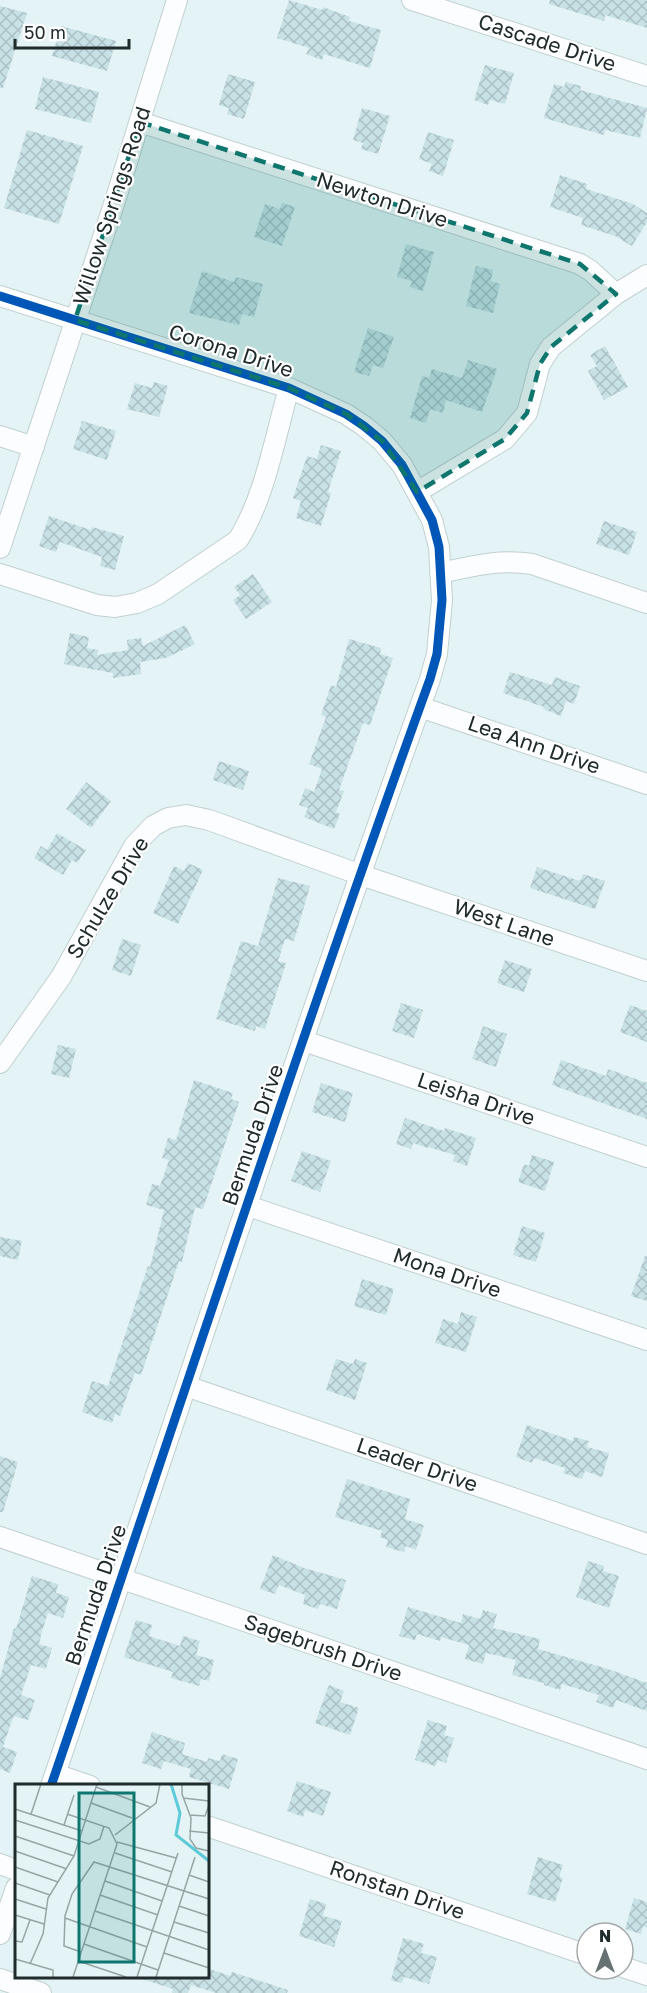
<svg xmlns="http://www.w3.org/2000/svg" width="647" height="1993" font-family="'Golos Text',sans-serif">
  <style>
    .building { fill: url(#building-cross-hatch) }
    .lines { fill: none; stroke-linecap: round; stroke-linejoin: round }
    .minor-casing { stroke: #c2cfd1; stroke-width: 22 }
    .minor { stroke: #fbfdfe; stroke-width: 20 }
    .cycleway-casing { stroke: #fff; stroke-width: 13 }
    .cycleway { stroke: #0057b8; stroke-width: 9 }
    .marked { fill: #0f766e; fill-opacity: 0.2; stroke: #0f766e; stroke-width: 4.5; stroke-dasharray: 12 8; stroke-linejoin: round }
    .labels { text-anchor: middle; stroke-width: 4.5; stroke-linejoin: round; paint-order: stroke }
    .street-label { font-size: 21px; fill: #202b2c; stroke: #fff }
    .inset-river { fill: none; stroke: #5fcad7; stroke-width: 3 }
    .inset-road { fill: none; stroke: #96a4a5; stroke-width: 1.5 }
    .view { fill: #0f766e; fill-opacity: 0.15; stroke: #0f766e; stroke-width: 3 }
    .inset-edge { fill: none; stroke: #202b2c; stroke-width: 3 }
  </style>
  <defs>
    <pattern id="building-cross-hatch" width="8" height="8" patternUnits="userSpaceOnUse" patternTransform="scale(1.5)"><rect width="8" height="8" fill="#c7e1e5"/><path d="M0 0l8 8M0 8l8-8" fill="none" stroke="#abc1c5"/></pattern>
  </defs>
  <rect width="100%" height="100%" fill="#e4f4f6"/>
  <path class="building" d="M289,0L322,10L323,7L350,17L349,21L381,30L370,68L324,54L322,60L306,54L309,48L277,38Z
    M550,0H647V28L605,15L604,21L549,4Z
    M0,6L27,13L3,88H0Z
    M61,26L116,41L107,71L52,56Z
    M485,65L514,73L505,104L490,100L488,105L474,100Z
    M228,74L255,82L244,119L227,114L229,108L219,105Z
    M43,77L99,92L91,123L35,109Z
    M566,82L581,86L580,90L647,108L640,138L605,130L604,135L544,118L554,84L564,87Z
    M362,108L390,116L378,154L361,149L363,143L353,140Z
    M27,130L83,146L59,224L4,208Z
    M428,132L454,140L443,176L429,171L432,164L419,159Z
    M560,175L587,184L586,189L633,204L647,213V222L632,246L615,236L581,225L583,218L550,207Z
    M282,203L295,207L282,246L254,237L265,204L280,209Z
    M406,244L434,252L423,291L410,287L412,281L397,277Z
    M476,266L493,270L491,281L500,284L493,313L466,306Z
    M202,271L234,282L236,277L263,284L254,317L242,314L239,325L189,313Z
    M368,328L394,337L383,368L373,365L369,376L354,372Z
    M605,346L628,387L604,400L588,371L597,366L590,355Z
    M468,360L497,369L482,412L446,400L443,413L430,409L426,423L410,418L422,376L429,378L432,369L462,378Z
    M154,382L168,386L159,417L127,409L135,383L152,388Z
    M82,421L116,431L107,460L73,449Z
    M321,445L341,451L328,492L331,493L321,526L296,518L301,501L293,498L307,456L317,459Z
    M49,516L91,530L92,527L124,536L115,570L100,566L102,557L60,542L56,552L39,546Z
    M604,521L637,532L629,555L596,544Z
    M253,574L272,602L246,619L233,600L240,595L234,587Z
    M185,625L195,644L166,658L140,662L141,674L113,678V673L64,664L70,633L89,637L87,648L98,650L97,655L128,650L127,640L141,638L143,646Z
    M349,639L381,648L380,654L393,658L370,725L363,723L339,790L344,791L336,812L340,814L334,829L304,817L308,808L299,805L305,788L314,792L322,769L309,764L326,717L321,715L331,685L336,687Z
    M510,672L552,685L555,677L580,686L574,704L566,701L561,716L543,709L544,707L503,693Z
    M219,761L249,771L243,790L213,780Z
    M86,782L111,801L91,828L66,809Z
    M57,833L86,850L77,863L72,860L63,875L34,858L41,846L47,850Z
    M188,863L203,870L178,924L153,913L174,866L184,871Z
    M537,867L580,881L583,874L605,881L595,909L530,888Z
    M278,878L310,886L294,941L285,939L278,961L286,963L265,1029L256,1026L255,1031L216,1019L241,941L258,946Z
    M122,939L141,945L131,976L112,970Z
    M505,960L532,969L524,992L497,983Z
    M401,1003L423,1010L414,1038L392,1031Z
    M630,1005L647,1011V1042L620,1032Z
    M483,1026L507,1034L496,1067L472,1059Z
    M58,1045L76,1049L69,1078L51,1074Z
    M561,1060L606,1076L608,1069L647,1083V1119L552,1085Z
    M194,1080L233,1093L231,1099L239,1102L203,1209L195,1207L182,1262L179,1261L141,1375L135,1373L120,1416L115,1414L112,1423L82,1412L92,1381L108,1386L148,1266L150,1267L164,1210L146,1205L152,1184L160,1186L169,1160L162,1158L168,1138L176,1140Z
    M321,1083L353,1093L345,1122L312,1112Z
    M405,1118L444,1131L445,1128L476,1138L467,1166L453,1161L455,1155L428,1147V1148L413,1143L411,1149L396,1144Z
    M302,1151L331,1161L320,1192L291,1181Z
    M532,1155L554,1162L545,1191L518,1182L524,1164L529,1166Z
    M522,1226L545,1233L536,1262L513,1255Z
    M0,1237L22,1241L18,1260L0,1256Z
    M645,1256H647V1301L631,1296Z
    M362,1279L394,1289L386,1315L354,1306Z
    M461,1312L477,1317L466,1352L435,1343L443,1319L458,1324Z
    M336,1359L353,1364L355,1359L367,1363L355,1400L326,1390Z
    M527,1425L573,1441L574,1437L589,1441L587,1447L609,1453L602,1477L585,1471L582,1479L563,1473L565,1468L534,1458L532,1463L516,1457Z
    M0,1456L18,1462L3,1512H0Z
    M347,1479L410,1499L405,1519L424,1525L416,1550L406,1546L404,1552L386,1547L388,1540L380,1537L382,1531L335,1517Z
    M273,1555L304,1568L346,1580L337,1609L320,1604L318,1609L303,1604L305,1595L279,1585L275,1594L260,1589Z
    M588,1561L604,1566L603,1571L619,1576L609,1608L576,1597Z
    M32,1576L58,1584L56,1593L69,1597L63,1618L48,1613L42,1631L39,1644L52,1648L46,1669L31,1665L21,1695L35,1700L28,1720L14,1716L11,1723L3,1747L17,1752L10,1773L0,1769V1678L14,1628L16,1629Z
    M408,1607L461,1623L463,1614L480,1619L483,1610L497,1614L493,1628L540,1639L538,1649L608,1669L647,1683V1711L616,1700L613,1708L596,1702L599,1695L562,1684L560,1690L544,1685V1683L512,1675L516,1660L486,1653L483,1664L465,1659L469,1645L441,1637L440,1641L417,1634L415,1640L399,1636Z
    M136,1620L152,1625L149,1636L180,1646L183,1636L200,1641L196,1655L214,1660L209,1681L201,1679L199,1686L171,1678L173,1672L124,1657Z
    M329,1685L344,1691L340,1702L359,1708L350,1735L315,1723Z
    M428,1720L447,1726L444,1735L454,1738L446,1763L438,1760L435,1766L415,1760Z
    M152,1732L185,1743L182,1754L207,1762L208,1758L220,1761L222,1754L238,1759L229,1789L189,1777L191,1769L164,1761L161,1769L142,1763Z
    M297,1781L331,1792L323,1816L305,1810L303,1817L287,1811Z
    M538,1857L563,1865L559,1877L563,1878L555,1902L527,1894Z
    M634,1898L647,1902V1928L643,1926L641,1934L625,1929Z
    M310,1899L326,1904L323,1916L342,1921L334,1947L299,1936Z
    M403,1938L424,1944L421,1953L437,1957L429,1984L404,1977L402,1983L391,1980Z
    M207,1968L230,1976L232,1972L288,1990L287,1993H216L191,1985L188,1993H172L173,1989L142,1979V1977H207Z"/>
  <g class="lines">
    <g class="minor-casing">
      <path id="minor" d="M412,0L647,76
        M140,122L580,264L591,271L616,294
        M0,296L289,388L346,414L364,426L382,441L402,465L432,520L439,547L442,600L437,654L430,679C297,1046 177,1417 51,1786
        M0,436L34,447
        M417,492L505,439L527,413L540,364L551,347L616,294L647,275
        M0,548L115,201L177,0
        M440,573C472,566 499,559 532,564L647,603
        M0,574L97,605L115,607L137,603L158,594L238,540C265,497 275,437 289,388
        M420,707L647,784
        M304,1041L647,1157
        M0,1063L61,977L134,846L153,826L168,818L186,815L209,820L361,875L647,971
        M248,1206L647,1340
        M186,1386L647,1544
        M0,1537L647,1759
        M55,1774L90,1786
        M207,1826L587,1955
        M0,1864L16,1870
        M0,1934L16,1888
        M623,1967L647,1975
        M0,1979L41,1993"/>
    </g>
    <use href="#minor" class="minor"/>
    <g class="cycleway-casing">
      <path id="cycleway" d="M0,296L289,388L346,414L364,426L382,441L402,465L432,520L439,547L442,600L437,654L430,679C297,1046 177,1417 51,1786"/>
    </g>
    <use href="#cycleway" class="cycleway"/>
  </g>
  <path class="marked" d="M140,122L580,264L616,294L551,347L540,364L527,413L505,439L417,492L382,441L346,414L289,388L75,320Z"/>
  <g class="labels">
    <g class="street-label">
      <text transform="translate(547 43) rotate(18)" y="7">Cascade Drive</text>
      <text transform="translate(382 200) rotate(18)" y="7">Newton Drive</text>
      <text transform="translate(112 206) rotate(-72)" y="7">Willow Springs Road</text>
      <text transform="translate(231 351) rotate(18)" y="7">Corona Drive</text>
      <text transform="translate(534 745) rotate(19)" y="7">Lea Ann Drive</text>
      <text transform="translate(108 898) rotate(-59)" y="7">Schulze Drive</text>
      <text transform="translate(504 923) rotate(19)" y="7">West Lane</text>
      <text transform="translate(476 1099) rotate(19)" y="7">Leisha Drive</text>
      <text transform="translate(253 1135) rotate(-71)" y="7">Bermuda Drive</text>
      <text transform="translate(447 1273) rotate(19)" y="7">Mona Drive</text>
      <text transform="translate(417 1465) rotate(19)" y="7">Leader Drive</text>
      <text transform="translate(96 1595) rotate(-71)" y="7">Bermuda Drive</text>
      <text transform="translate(323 1648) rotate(19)" y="7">Sagebrush Drive</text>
      <text transform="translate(397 1890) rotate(19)" y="7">Ronstan Drive</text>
    </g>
  </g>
  <g transform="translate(15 1784)">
    <rect width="194" height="194" fill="#e4f4f6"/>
    <path class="inset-river" d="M156,0L165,29L161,51L194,77"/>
    <path class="inset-road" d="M167,0V10L176,34L175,55L181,64L194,67M81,3L135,23M168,14L194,17M76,19L117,34M0,25L67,47M16,30L26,0M52,30L94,44L102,60L58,193M175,31L190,32L194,21M0,36L74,60L85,55L89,42M49,41L59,11M174,47L194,49M100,51L141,19L145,0M0,52L59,72M102,58L161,74M0,67L52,85M100,69L157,88M0,83L43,98M174,91L194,98M90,97L147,117M0,99L35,111M85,111L143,131M0,115L31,125M164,122L194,132M80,127L194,166M0,131L29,140M50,134L132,163M159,138L194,149M0,157L7,158L15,136M69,160L143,186M66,168L49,162L50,132L57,110L79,78L194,115M149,169L194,184M0,175L38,186V193M63,177L111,193M15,180L28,150L33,114L59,72L82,0M122,193L163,69M141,193L180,73"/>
    <path class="view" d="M64,9H119V178H64Z"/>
    <rect width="194" height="194" class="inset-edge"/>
  </g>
  <g transform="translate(605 1951)"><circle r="28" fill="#ffffff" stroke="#a6aaab" stroke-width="1.5"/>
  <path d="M0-4.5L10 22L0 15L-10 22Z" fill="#657173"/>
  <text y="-9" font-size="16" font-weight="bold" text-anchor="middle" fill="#202b2c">N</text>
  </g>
  <path d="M15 39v9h114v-9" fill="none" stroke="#202b2c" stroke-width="3"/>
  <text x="24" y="39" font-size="18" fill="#202b2c" stroke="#ffffff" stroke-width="4.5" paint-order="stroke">50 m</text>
</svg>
